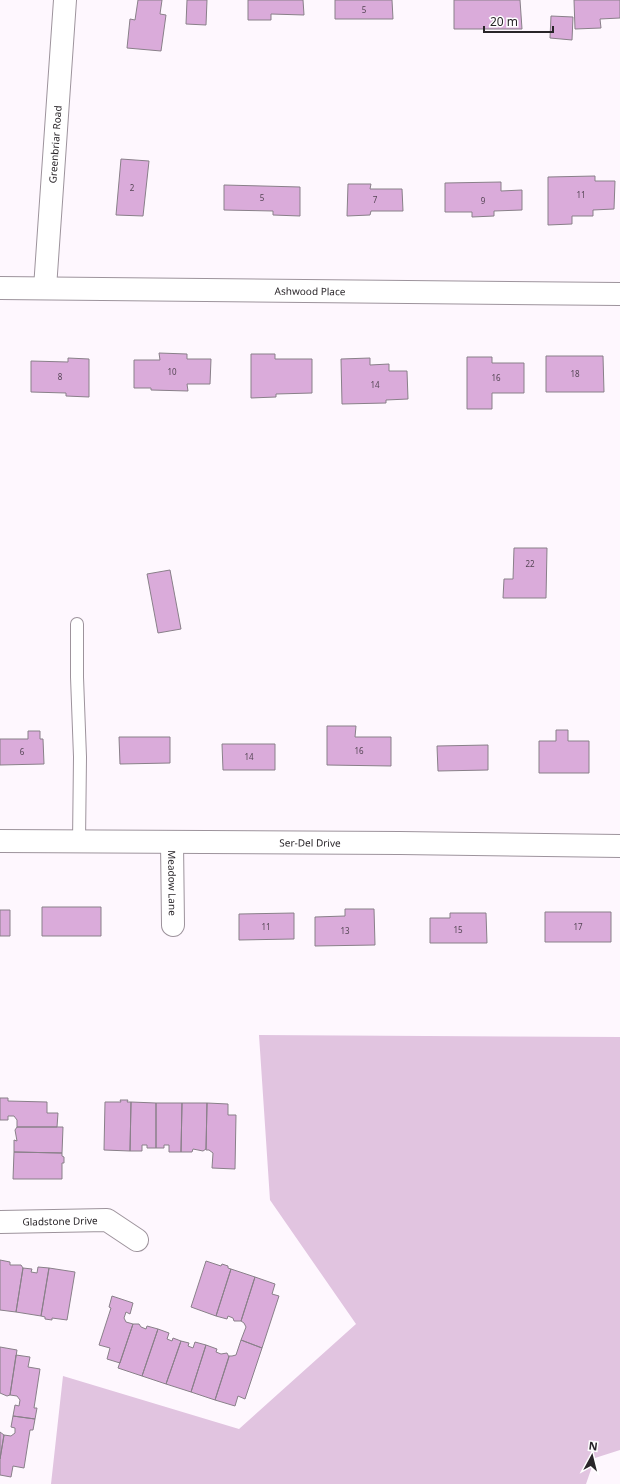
<svg xmlns="http://www.w3.org/2000/svg" width="620" height="1484" font-family="'Noto Sans',sans-serif">
  <style>
    .green { fill: #e1c4e0 }
    .building { fill: #daabda; stroke: #898089 }
    .lines { fill: none; stroke-linecap: round; stroke-linejoin: round }
    .lane-casing { stroke: #9d939c; stroke-width: 14 }
    .street-casing { stroke: #9d939c; stroke-width: 24 }
    .lane { stroke: #fff; stroke-width: 12 }
    .street { stroke: #fff; stroke-width: 22 }
    .labels { text-anchor: middle; stroke-width: 3; stroke-linejoin: round; paint-order: stroke }
    .number-label { font-size: 8px; fill: #554655 }
    .street-label { font-size: 10px; fill: #292529; stroke: #fff }
  </style>
  <rect width="100%" height="100%" fill="#fef7fe"/>
  <path class="green" d="M259,1035L620,1037V1450L595,1458L586,1484H51L63,1376L239,1429L356,1324L270,1200Z"/>
  <path class="building" d="M138,0H162L160,14L166,15L161,51L127,48L130,19L135,20Z
    M187,0H207L206,25L186,24Z
    M248,0H303L304,15L271,14V20H248Z
    M335,0H392L393,19H335Z
    M454,0H520L522,29H454Z
    M574,0H620V18L600,19L601,28L575,29Z
    M551,16L573,17L572,40L550,38Z
    M121,159L149,161L143,216L116,215Z
    M595,176V181H615L614,209L593,210V216H572V224L548,225V177Z
    M501,182V191L522,190V210L494,211V216L472,217V212H445V183Z
    M348,184H371L370,189H402L403,211H371L370,215L347,216Z
    M224,185L300,187V216L273,215V211L224,210Z
    M159,353L187,354V359H211L210,384H187L188,391L151,390V388H134V360H160Z
    M251,354H275V359H312V393L276,394V397L251,398Z
    M546,356H603L604,392H546Z
    M467,357H492V363H524V393H492V409H467Z
    M68,358L89,359V397L66,396V393L31,392V361L68,362Z
    M370,358V365L389,364V371H407L408,399L386,400V403L342,404L341,359Z
    M514,548H547L546,598H503L504,579H513Z
    M170,570L181,629L158,633L147,574Z
    M327,726H356L355,737H391V766L327,765Z
    M556,730H568V741H589V773H539V741H556Z
    M28,731H40V739H43L44,764L0,765V739H28Z
    M119,737H170V763L120,764Z
    M222,744H275V770H223Z
    M488,745V770L438,771L437,746Z
    M42,907H101V936H42Z
    M345,909H374L375,945L315,946V917L345,916Z
    M0,910H10V936H0Z
    M545,912H611V942H545Z
    M294,913V939L239,940V914Z
    M450,913H486L487,943H430V918H450Z
    M0,1098H8V1101L47,1102V1113H58L57,1127H17V1120L14,1116H8V1120H0Z
    M120,1100H128L127,1102H131L130,1151L104,1150L105,1102H121Z
    M131,1102L156,1103V1148H147V1145H142V1151H130Z
    M156,1103H182L181,1152H169V1145H164V1148H156Z
    M182,1103H207L206,1149L203,1151L193,1149L192,1152H181Z
    M207,1103L228,1104V1115H236L235,1169L212,1168L213,1153L209,1150H206Z
    M17,1127H63L62,1153L14,1152V1140L17,1141L15,1130Z
    M14,1152L62,1153V1156L64,1157V1163H62V1179H13Z
    M0,1260L10,1262V1265H21L23,1268L16,1312L0,1310Z
    M206,1261L221,1266L222,1264L228,1266V1268L231,1269L216,1316L191,1307Z
    M38,1267L49,1268L41,1316L16,1312L23,1268L32,1269L31,1272L37,1273Z
    M49,1268L75,1272L67,1320L52,1318V1320L45,1319V1317L41,1316Z
    M231,1269L255,1277L241,1321H234L233,1318L228,1316L227,1319L216,1316Z
    M255,1277L275,1284L272,1294L279,1296L262,1348L241,1340L246,1327L244,1323L241,1321Z
    M112,1296L133,1303L130,1314L126,1312L124,1318L126,1322L133,1324L120,1363L107,1359L110,1348L99,1345L111,1308L109,1307Z
    M133,1324H139L141,1327L146,1329L147,1326L158,1329L142,1376L118,1368Z
    M158,1329L169,1333L167,1339L172,1341L173,1338L181,1341L166,1384L142,1376Z
    M241,1340L262,1348L245,1399L238,1396L235,1406L215,1400L229,1356H232L236,1355Z
    M181,1341L189,1343L188,1346L193,1348L195,1342L206,1345L191,1392L166,1384Z
    M206,1345L217,1349L216,1352L221,1354L227,1353L229,1357L215,1400L191,1392Z
    M0,1347L17,1350L10,1395L7,1396L0,1393Z
    M16,1355L30,1357L28,1367L40,1369L34,1408H37L35,1419L13,1416L15,1405L19,1406L20,1400L17,1396L10,1395Z
    M13,1416L35,1419L33,1430H30L24,1468L13,1466L11,1477L0,1475V1459L4,1435L11,1436L15,1433V1428L11,1427Z
    M0,1432L4,1435L0,1459Z"/>
  <g class="lines">
    <g class="lane-casing">
      <path id="lane" d="M77,624V677L80,757L79,842"/>
    </g>
    <g class="street-casing">
      <g id="street">
        <path id="s1" d="M0,288L620,294"/>
        <path id="s2" d="M45,288L65,0"/>
        <path id="s3" d="M0,841L400,843L620,846"/>
        <path id="s4" d="M172,842L173,925"/>
        <path id="s5" d="M0,1222L107,1220L137,1240"/>
      </g>
    </g>
    <use href="#lane" class="lane"/>
    <use href="#street" class="street"/>
  </g>
  <g class="labels">
    <g class="number-label">
      <text x="364" y="13">5</text>
      <text x="132" y="191">2</text>
      <text x="581" y="198">11</text>
      <text x="262" y="201">5</text>
      <text x="375" y="203">7</text>
      <text x="483" y="204">9</text>
      <text x="172" y="375">10</text>
      <text x="575" y="377">18</text>
      <text x="60" y="380">8</text>
      <text x="496" y="381">16</text>
      <text x="375" y="388">14</text>
      <text x="530" y="567">22</text>
      <text x="359" y="754">16</text>
      <text x="22" y="755">6</text>
      <text x="249" y="760">14</text>
      <text x="266" y="930">11</text>
      <text x="578" y="930">17</text>
      <text x="458" y="933">15</text>
      <text x="345" y="934">13</text>
    </g>
    <g class="street-label">
      <text dy="4" stroke="none"><textPath href="#s2" startOffset="144">Greenbriar Road</textPath></text>
      <text dy="4" stroke="none"><textPath href="#s1" startOffset="310">Ashwood Place</textPath></text>
      <text dy="4" stroke="none"><textPath href="#s3" startOffset="310">Ser-Del Drive</textPath></text>
      <text dy="4" stroke="none"><textPath href="#s4" startOffset="41">Meadow Lane</textPath></text>
      <text dy="4" stroke="none"><textPath href="#s5" startOffset="60">Gladstone Drive</textPath></text>
    </g>
  </g>
  <g transform="translate(592 1456) rotate(7)" stroke="#ffffff" stroke-width="3" paint-order="stroke">
  <path d="M0-3L7 15L0 10L-7 15Z" fill="#292529"/>
  <text y="-6" font-size="11" font-weight="bold" text-anchor="middle" fill="#292529">N</text>
  </g>
  <path d="M484 26v6h69v-6" fill="none" stroke="#292529" stroke-width="2"/>
  <text x="490" y="26" font-size="12" fill="#292529" stroke="#ffffff" stroke-width="3" paint-order="stroke">20 m</text>
</svg>
